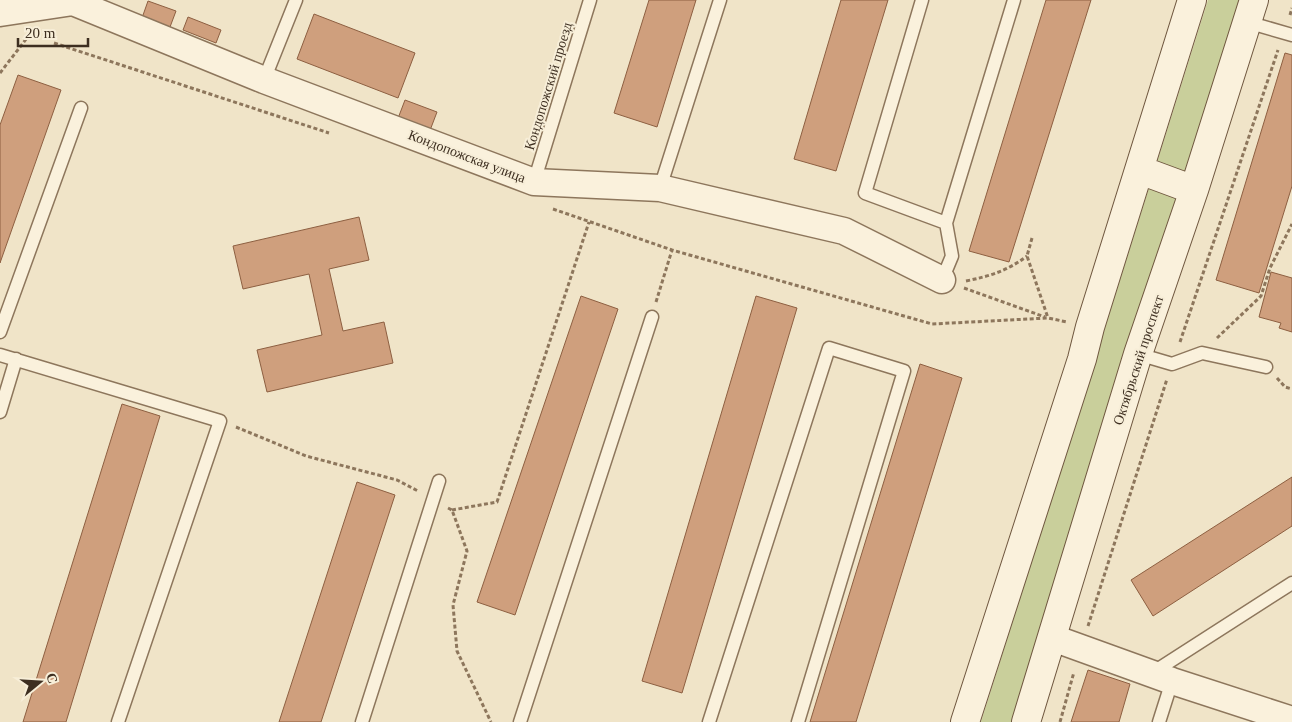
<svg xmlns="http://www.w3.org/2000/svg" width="1292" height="722" font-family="'Times New Roman',serif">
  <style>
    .green { fill: #c9cf9b }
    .building { fill: #cf9f7d; stroke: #8d5f41 }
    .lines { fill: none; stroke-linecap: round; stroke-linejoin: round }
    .service-casing { stroke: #8d765c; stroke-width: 15 }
    .minor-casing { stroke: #8d765c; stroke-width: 29 }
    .secondary-casing { stroke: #6f573f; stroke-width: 30 }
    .path { stroke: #8d765c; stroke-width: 3; stroke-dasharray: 4 2.5; stroke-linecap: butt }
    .service { stroke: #faf1dc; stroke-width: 12 }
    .minor { stroke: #faf1dc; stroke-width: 26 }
    .secondary { stroke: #faf1dc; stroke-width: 28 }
    .labels { text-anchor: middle; stroke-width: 4; stroke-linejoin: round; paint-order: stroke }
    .street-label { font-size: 14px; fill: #3d2e20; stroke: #f7eed8 }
  </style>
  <rect width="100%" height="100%" fill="#f0e4c8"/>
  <path class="green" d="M1208,0H1254L1024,722H981Z"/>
  <path class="building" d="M649,0H696L657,127L614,113Z
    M841,0H888L836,171L794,159Z
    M1046,0H1091L1009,262L969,251Z
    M148,1L176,11L170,27L142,18Z
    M314,14L415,53L398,98L297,59Z
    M188,17L221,30L216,43L183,30Z
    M1285,53L1292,55V186L1259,293L1216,280Z
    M18,75L61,90L0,263V125Z
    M405,100L437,112L429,133L397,121Z
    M359,217L369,260L329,269L343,331L384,322L393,363L267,392L257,350L322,335L309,274L243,289L233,246Z
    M1271,272L1292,278V332L1279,328L1281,323L1259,317Z
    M581,296L618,309L515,615L477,602Z
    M756,296L797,308L682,693L642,681Z
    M920,364L962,378L856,722H810Z
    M122,404L160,416L108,584L66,722H23Z
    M1292,477V526L1153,616L1131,580Z
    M357,482L395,495L321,722H279Z
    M1088,670L1130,684L1119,722H1071Z"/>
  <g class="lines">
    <g class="service-casing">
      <path id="service" d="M922,0L865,193L946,223
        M1247,22L1292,35
        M264,80L296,0
        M534,182L590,0
        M660,188L720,0
        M942,280L952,256L946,223L1014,0
        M0,332L81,108
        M1138,354L1172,364L1202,353L1266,367
        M0,355L220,421L118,722
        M0,412L16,359
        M1152,673L1292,583
        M362,722L439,481
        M520,722L652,317
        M709,722L829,348L904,371L798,722
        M1159,722L1172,681"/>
    </g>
    <g class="minor-casing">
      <path id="minor" d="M0,13L73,2L264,80L534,182L660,188L844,231L942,280
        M1053,638L1172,681L1292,720"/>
    </g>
    <g class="secondary-casing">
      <path id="secondary" d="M1140,170L1194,190
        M965,722L1082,359L1090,327L1192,0
        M1026,722L1138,354L1194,190L1254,0"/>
    </g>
    <path class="path" d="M1290,15L1292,8
      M54,43L329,133
      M0,73L30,34
      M553,209L672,250L932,324L1048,318L1067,322
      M1032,238L1027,256L1048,318
      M966,281C990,276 1007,271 1027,256
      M964,288L1045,317
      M656,302L672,250
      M1217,338L1261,296L1270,268L1292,224
      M1180,342L1278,50
      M1277,378L1285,387L1292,389
      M236,427L306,456L397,480L418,491
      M448,508L452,510L467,551L453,605L457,651L491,722
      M452,510L497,502L589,222
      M1088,626L1167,379
      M1060,722L1074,672"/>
    <use href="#service" class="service"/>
    <use href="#minor" class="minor"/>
    <use href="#secondary" class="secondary"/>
  </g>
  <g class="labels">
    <g class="street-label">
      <text transform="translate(548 86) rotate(-73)" y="5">Кондопожский проезд</text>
      <text transform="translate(467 156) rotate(21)" y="5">Кондопожская улица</text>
      <text transform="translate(1138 360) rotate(-72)" y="5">Октябрьский проспект</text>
    </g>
  </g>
  <g transform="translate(40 682) rotate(72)" stroke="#f7eed8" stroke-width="4" paint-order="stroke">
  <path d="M0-4L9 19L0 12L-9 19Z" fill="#3d2e20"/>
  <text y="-8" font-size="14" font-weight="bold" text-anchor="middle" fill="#3d2e20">С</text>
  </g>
  <path d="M18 38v8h70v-8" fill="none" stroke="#3d2e20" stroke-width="2.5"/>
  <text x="25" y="38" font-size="15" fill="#3d2e20" stroke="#f7eed8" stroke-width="4" paint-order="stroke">20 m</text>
</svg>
